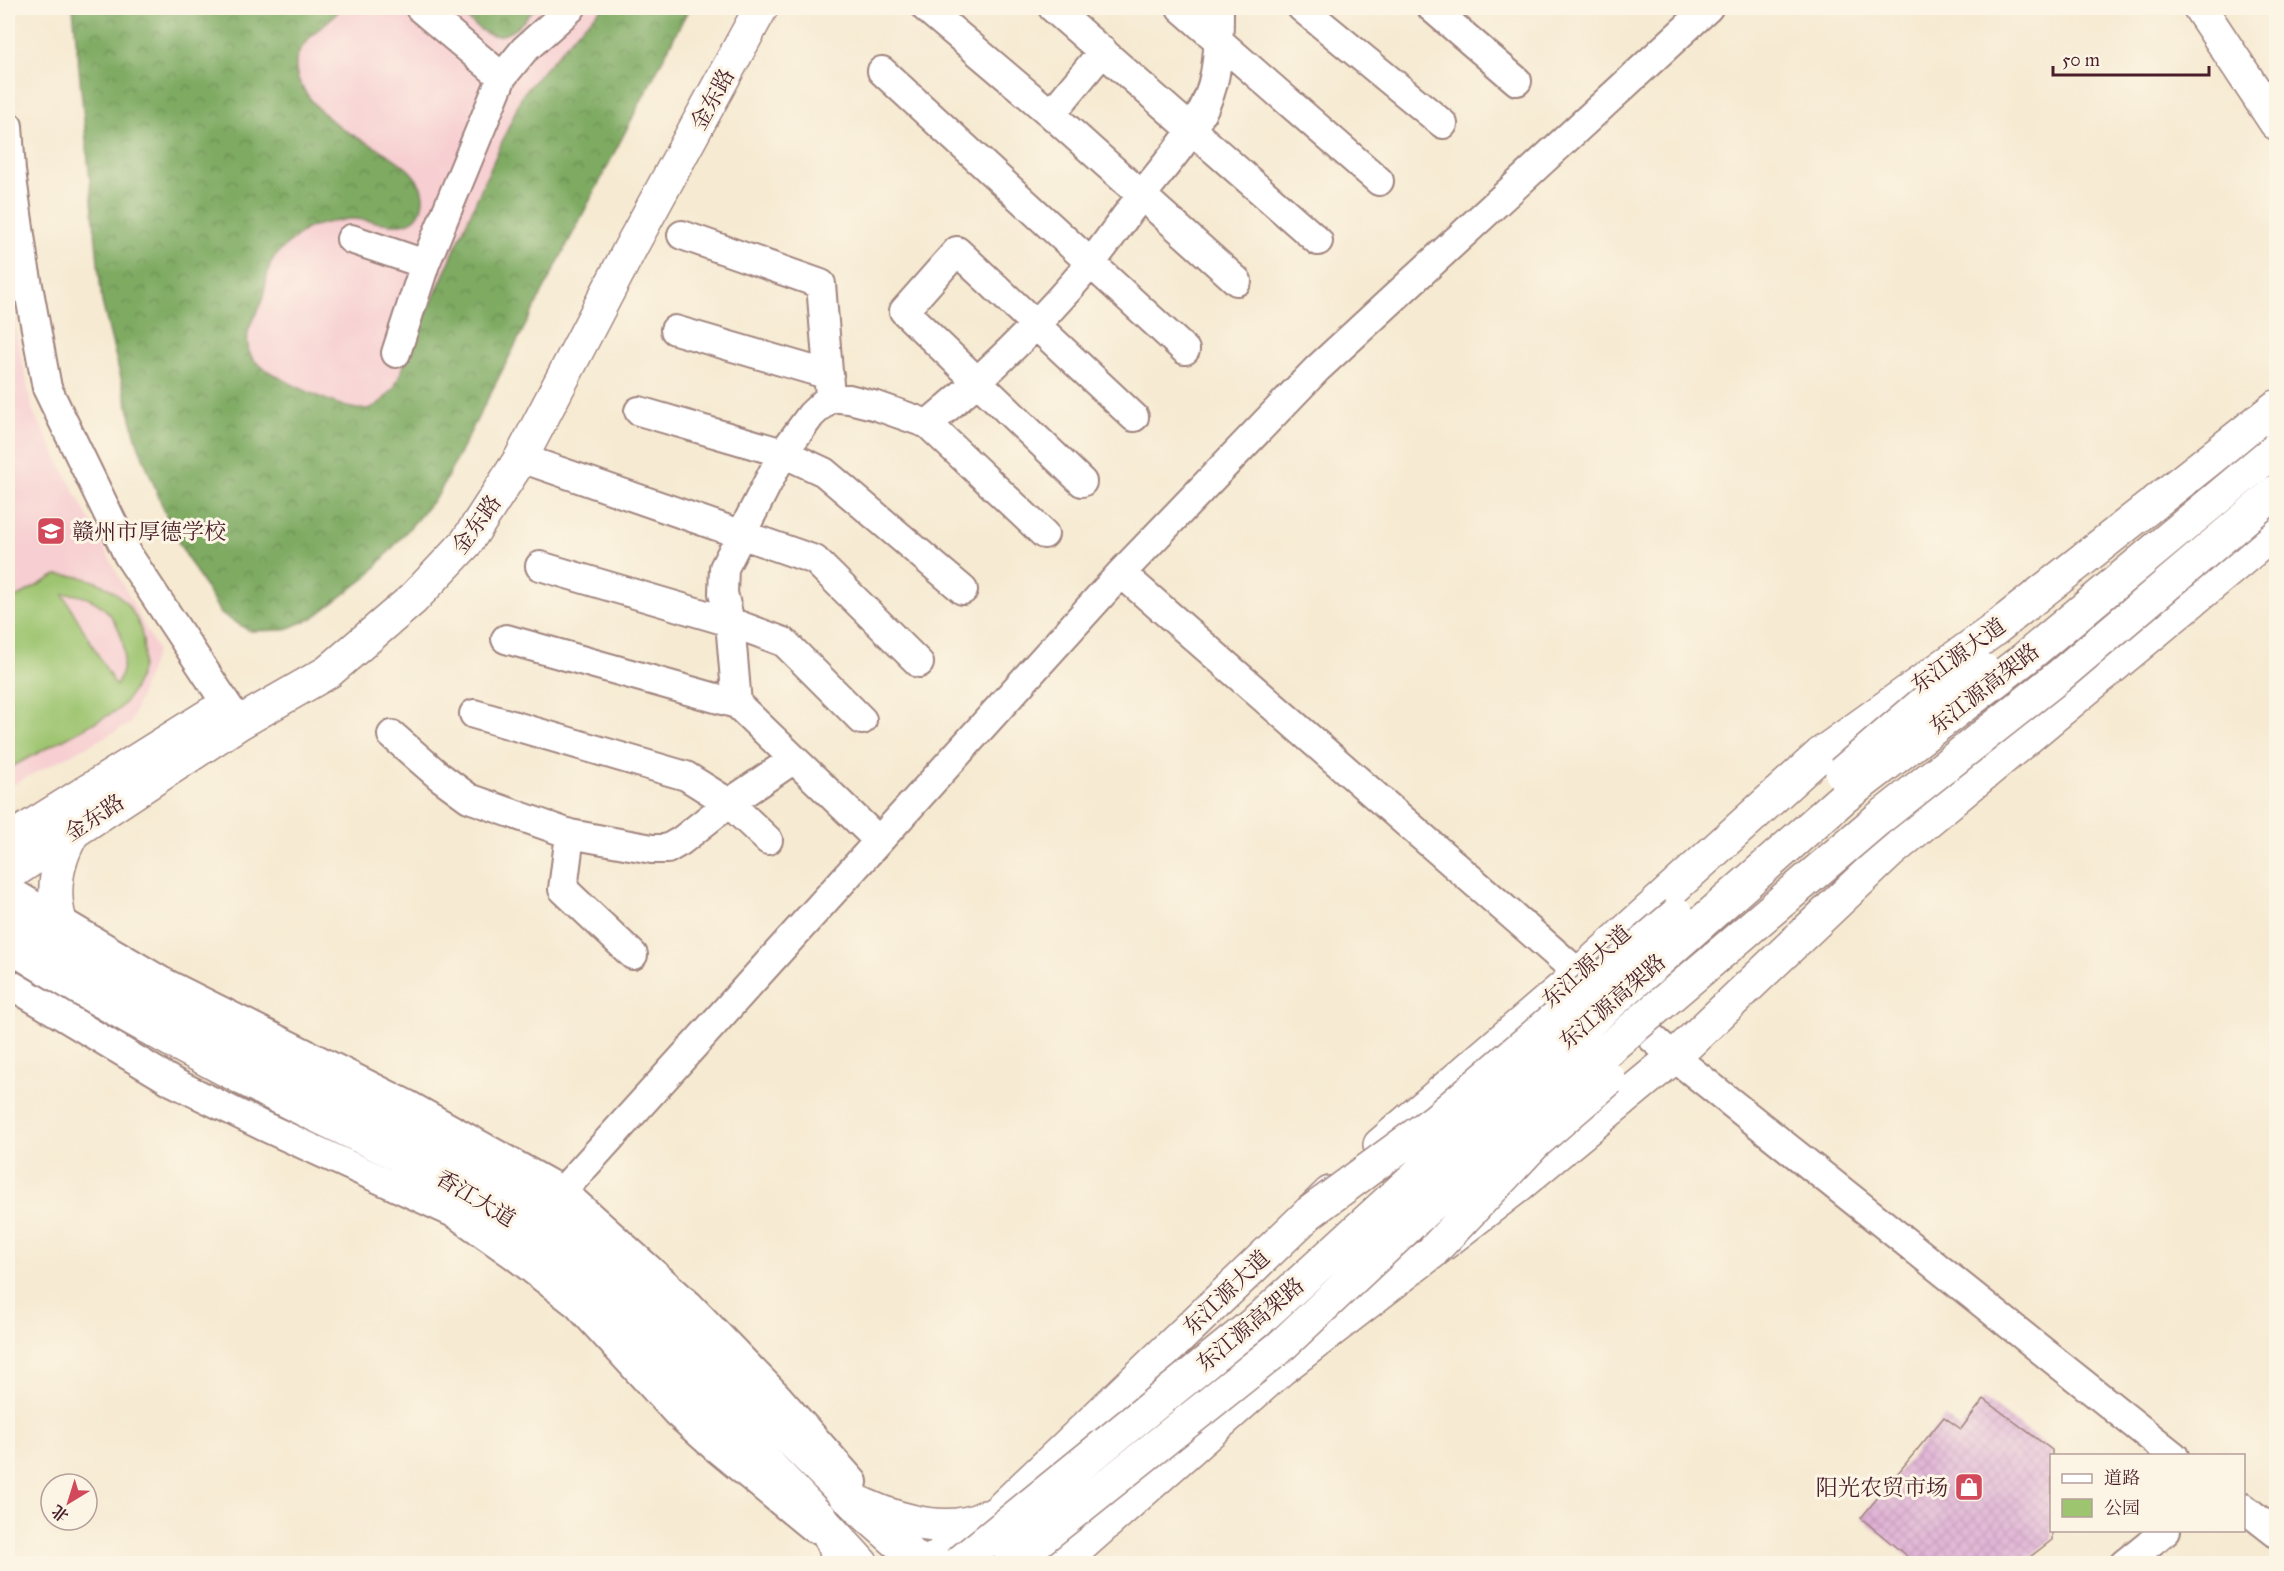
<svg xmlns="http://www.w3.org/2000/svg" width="2284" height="1571" font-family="'IM FELL Great Primer','Noto Serif SC',serif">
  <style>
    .built { fill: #f7cfd2 }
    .forest { fill: url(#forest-crowns); stroke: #646446; stroke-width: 1.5 }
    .park { fill: #9dc46f; stroke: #74724d; stroke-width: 1.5; fill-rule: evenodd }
    .building { fill: url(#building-cross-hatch) }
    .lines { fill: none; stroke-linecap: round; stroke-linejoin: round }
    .minor-casing { stroke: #a0847e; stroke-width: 32 }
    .major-casing { stroke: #a0847e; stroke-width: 36 }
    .highway-casing { stroke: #a0847e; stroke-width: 36 }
    .minor { stroke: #fff; stroke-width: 28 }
    .major { stroke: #fff; stroke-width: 33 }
    .highway { stroke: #fff; stroke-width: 33 }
    .highway-bridge-casing { stroke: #a0847e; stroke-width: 36; stroke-linecap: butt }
    .highway-bridge { stroke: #fff; stroke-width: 33 }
    .labels { text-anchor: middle; stroke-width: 6; stroke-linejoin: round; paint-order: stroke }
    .street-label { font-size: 22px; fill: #4a1f2b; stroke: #fcf5e5 }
    .poi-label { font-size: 22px; fill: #4a1f2b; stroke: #fcf5e5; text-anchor: start }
  </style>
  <defs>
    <pattern id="forest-crowns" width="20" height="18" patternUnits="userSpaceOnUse" patternTransform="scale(1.5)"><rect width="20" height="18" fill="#7eaa62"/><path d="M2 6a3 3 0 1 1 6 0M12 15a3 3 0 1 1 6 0" fill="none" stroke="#698a51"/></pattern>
    <pattern id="building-cross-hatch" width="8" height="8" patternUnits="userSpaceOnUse" patternTransform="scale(1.5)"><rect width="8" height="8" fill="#deafd5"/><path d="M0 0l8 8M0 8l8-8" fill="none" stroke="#c096b7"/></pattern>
  </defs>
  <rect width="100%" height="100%" fill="#fcf5e5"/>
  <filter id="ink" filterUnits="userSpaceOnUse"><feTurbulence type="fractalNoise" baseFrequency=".0167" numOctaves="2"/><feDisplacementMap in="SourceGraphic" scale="12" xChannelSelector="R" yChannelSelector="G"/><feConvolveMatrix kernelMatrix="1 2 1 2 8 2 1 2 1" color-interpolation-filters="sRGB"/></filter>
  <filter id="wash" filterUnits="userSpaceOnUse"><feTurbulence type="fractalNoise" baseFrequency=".008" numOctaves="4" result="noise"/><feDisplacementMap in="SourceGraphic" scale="24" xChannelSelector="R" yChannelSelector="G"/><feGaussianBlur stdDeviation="1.35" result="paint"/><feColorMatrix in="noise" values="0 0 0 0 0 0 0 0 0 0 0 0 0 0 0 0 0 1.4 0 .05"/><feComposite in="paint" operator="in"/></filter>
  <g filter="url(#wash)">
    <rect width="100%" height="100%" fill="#f6ead2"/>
    <path class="built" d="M73,8H689L438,495L368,576L313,618L284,630L250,631L221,614L174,535L137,442L102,302Z
      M8,293L33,411L157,650L130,724L8,787Z"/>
    <path class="forest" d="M73,8H342C327,24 306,35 297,57C294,67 297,79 302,87C313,106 332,123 351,134C374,147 426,169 423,201C418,241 373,217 350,219C340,220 313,225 306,229C301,232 297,237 292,241C283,248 273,256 269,268C265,279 266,292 261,303C255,318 245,328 248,345C248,351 251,357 255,361C269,376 347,413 366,409C378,407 386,397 394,388L523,94L578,31L603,8H689L438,495L368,576L313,618L284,630L250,631L221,614L174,535L137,442L102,302Z
      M455,8H535C524,21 509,41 488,34C479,31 463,14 455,8Z"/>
    <path class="park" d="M56,575C134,572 173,652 118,710L8,769V602ZM63,594C112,592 138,645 116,686Z"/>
    <g id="blocks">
      <path class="building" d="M1984,1399L2052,1450V1540L2022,1563H1915L1861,1518L1944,1417L1961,1429Z"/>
    </g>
  </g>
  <g filter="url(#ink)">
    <use href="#blocks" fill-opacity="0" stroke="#a0847e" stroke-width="1.5"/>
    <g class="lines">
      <g class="minor-casing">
        <path id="minor" d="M420,8L502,77
          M926,8L1051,114L1237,281
          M1053,8L1318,241
          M1181,8L1379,181
          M1302,8L1443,124
          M1432,8L1517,81
          M882,71L1185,350
          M1051,114L1103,51
          M8,126L11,171L24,264L47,388L128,555L239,723
          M682,235L821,284L830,397
          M351,239L425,264
          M675,330L829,375
          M396,353L425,264L502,77L524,50L571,8
          M639,411L783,453L824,472L963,590
          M928,424C987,375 1041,323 1090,264C1108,242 1124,217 1142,195C1167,162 1196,133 1210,93C1219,67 1219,35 1219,8
          M521,458L815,560L919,663
          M1082,482L904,311L957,251L1134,417
          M540,566L730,622L784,642L862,720
          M1121,573L1674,1057L2174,1456
          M506,639L737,704L878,840
          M737,704L730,622L723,593L724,568L783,453L811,415L830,397L849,399L877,406L928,424L1044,534
          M474,714L686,776L729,803L768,840
          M392,735L439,776L469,798L570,834L652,849H667L681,841L729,803L794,759
          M570,834L563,889L633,955
          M8,890L161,981L408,1105L562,1191L690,1306L777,1396L853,1482
          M8,983L173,1082L263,1126L456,1214L514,1255L578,1305L676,1412L716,1448L813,1528
          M547,1208L1121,573L1317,369L1708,8
          M2244,1508L2276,1533
          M2124,1564L2166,1530"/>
      </g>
      <g class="major-casing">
        <path id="major" d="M2200,8L2276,123
          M74,831C49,872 48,922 82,959
          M8,841L211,714
          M8,875L239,723L328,672L413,599L466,543L521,458L632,245L761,8
          M8,915L92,968L201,1027L436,1146L547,1208L611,1264L678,1328L862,1511L922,1564
          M8,944C99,1002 195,1055 293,1104C355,1135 420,1162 480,1198C556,1244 618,1311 680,1374C742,1437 803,1499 862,1564"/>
      </g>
      <g class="highway-casing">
        <path id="highway" d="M1380,1145L1580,973L1821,754L1991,632L2276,407
          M846,1496C884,1516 943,1538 985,1517
          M821,1518L835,1547L839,1564
          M928,1564L1000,1510L1330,1193
          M1060,1564L1280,1370L1514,1189L1674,1057L1890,852L2276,531"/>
      </g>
      <use href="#minor" class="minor"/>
      <use href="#major" class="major"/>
      <use href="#highway" class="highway"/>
      <g class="highway-bridge-casing">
        <path id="highway-bridge" d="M1842,773L1926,701L1984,670
          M1309,1213L1436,1120L1677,914
          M1432,1252L1535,1143L1609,1079
          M958,1564L1262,1317L1462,1134L1844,797L2024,659L2276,449
          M1009,1564L1279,1348L1485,1154L1877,820L2058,677L2276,492"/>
      </g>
      <use href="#highway-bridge" class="highway-bridge"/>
    </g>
  </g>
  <defs>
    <g id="school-square" transform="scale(1.5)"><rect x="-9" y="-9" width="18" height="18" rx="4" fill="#d1495b" stroke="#fcf5e5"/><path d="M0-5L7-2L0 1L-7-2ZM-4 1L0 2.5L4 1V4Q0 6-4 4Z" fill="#fff"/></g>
    <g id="shop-square" transform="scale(1.5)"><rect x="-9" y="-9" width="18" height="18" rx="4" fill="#d1495b" stroke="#fcf5e5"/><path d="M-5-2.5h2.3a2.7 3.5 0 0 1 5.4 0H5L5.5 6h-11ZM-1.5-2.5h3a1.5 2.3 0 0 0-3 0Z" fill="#fff"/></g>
  </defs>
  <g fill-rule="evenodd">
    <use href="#school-square" x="51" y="531"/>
    <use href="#shop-square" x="1969" y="1487"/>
  </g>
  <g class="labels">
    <g class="street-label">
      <text transform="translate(712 99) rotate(-61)" y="8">金东路</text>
      <text transform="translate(476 524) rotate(-54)" y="8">金东路</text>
      <text transform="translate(1958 655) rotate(-36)" y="8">东江源大道</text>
      <text transform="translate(1984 688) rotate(-38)" y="8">东江源高架路</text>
      <text transform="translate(94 817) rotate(-33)" y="8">金东路</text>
      <text transform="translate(1586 966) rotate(-42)" y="8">东江源大道</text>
      <text transform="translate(1612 1001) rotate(-41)" y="8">东江源高架路</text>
      <text transform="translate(476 1198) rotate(31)" y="8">香江大道</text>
      <text transform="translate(1226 1292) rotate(-44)" y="8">东江源大道</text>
      <text transform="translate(1250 1324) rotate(-40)" y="8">东江源高架路</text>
    </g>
    <g class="poi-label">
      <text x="72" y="539">赣州市厚德学校</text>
      <text x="1948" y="1495" text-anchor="end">阳光农贸市场</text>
    </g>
  </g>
  <rect width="2284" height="1571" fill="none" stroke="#fcf5e5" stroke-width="30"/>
  <rect x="2050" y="1454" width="195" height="78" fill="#fcf5e5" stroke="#b59f9b" stroke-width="1.5"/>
  <rect x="2062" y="1474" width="30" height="9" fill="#ffffff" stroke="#b59f9b" stroke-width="1.5"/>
  <text x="2104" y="1484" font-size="18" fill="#4a1f2b">道路</text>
  <rect x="2062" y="1499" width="30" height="18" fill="#9dc46f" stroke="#b59f9b" stroke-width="1.5"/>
  <text x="2104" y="1514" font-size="18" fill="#4a1f2b">公园</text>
  <g transform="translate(69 1502) rotate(218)"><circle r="28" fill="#fcf5e5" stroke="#b59f9b" stroke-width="1.5"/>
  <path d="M0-4.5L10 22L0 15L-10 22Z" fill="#d1495b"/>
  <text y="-9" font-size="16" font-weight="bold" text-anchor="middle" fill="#4a1f2b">北</text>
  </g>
  <path d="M2053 66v9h156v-9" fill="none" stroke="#4a1f2b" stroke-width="3"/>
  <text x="2062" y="66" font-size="18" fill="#4a1f2b" stroke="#fcf5e5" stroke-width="4.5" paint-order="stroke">50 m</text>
</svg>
